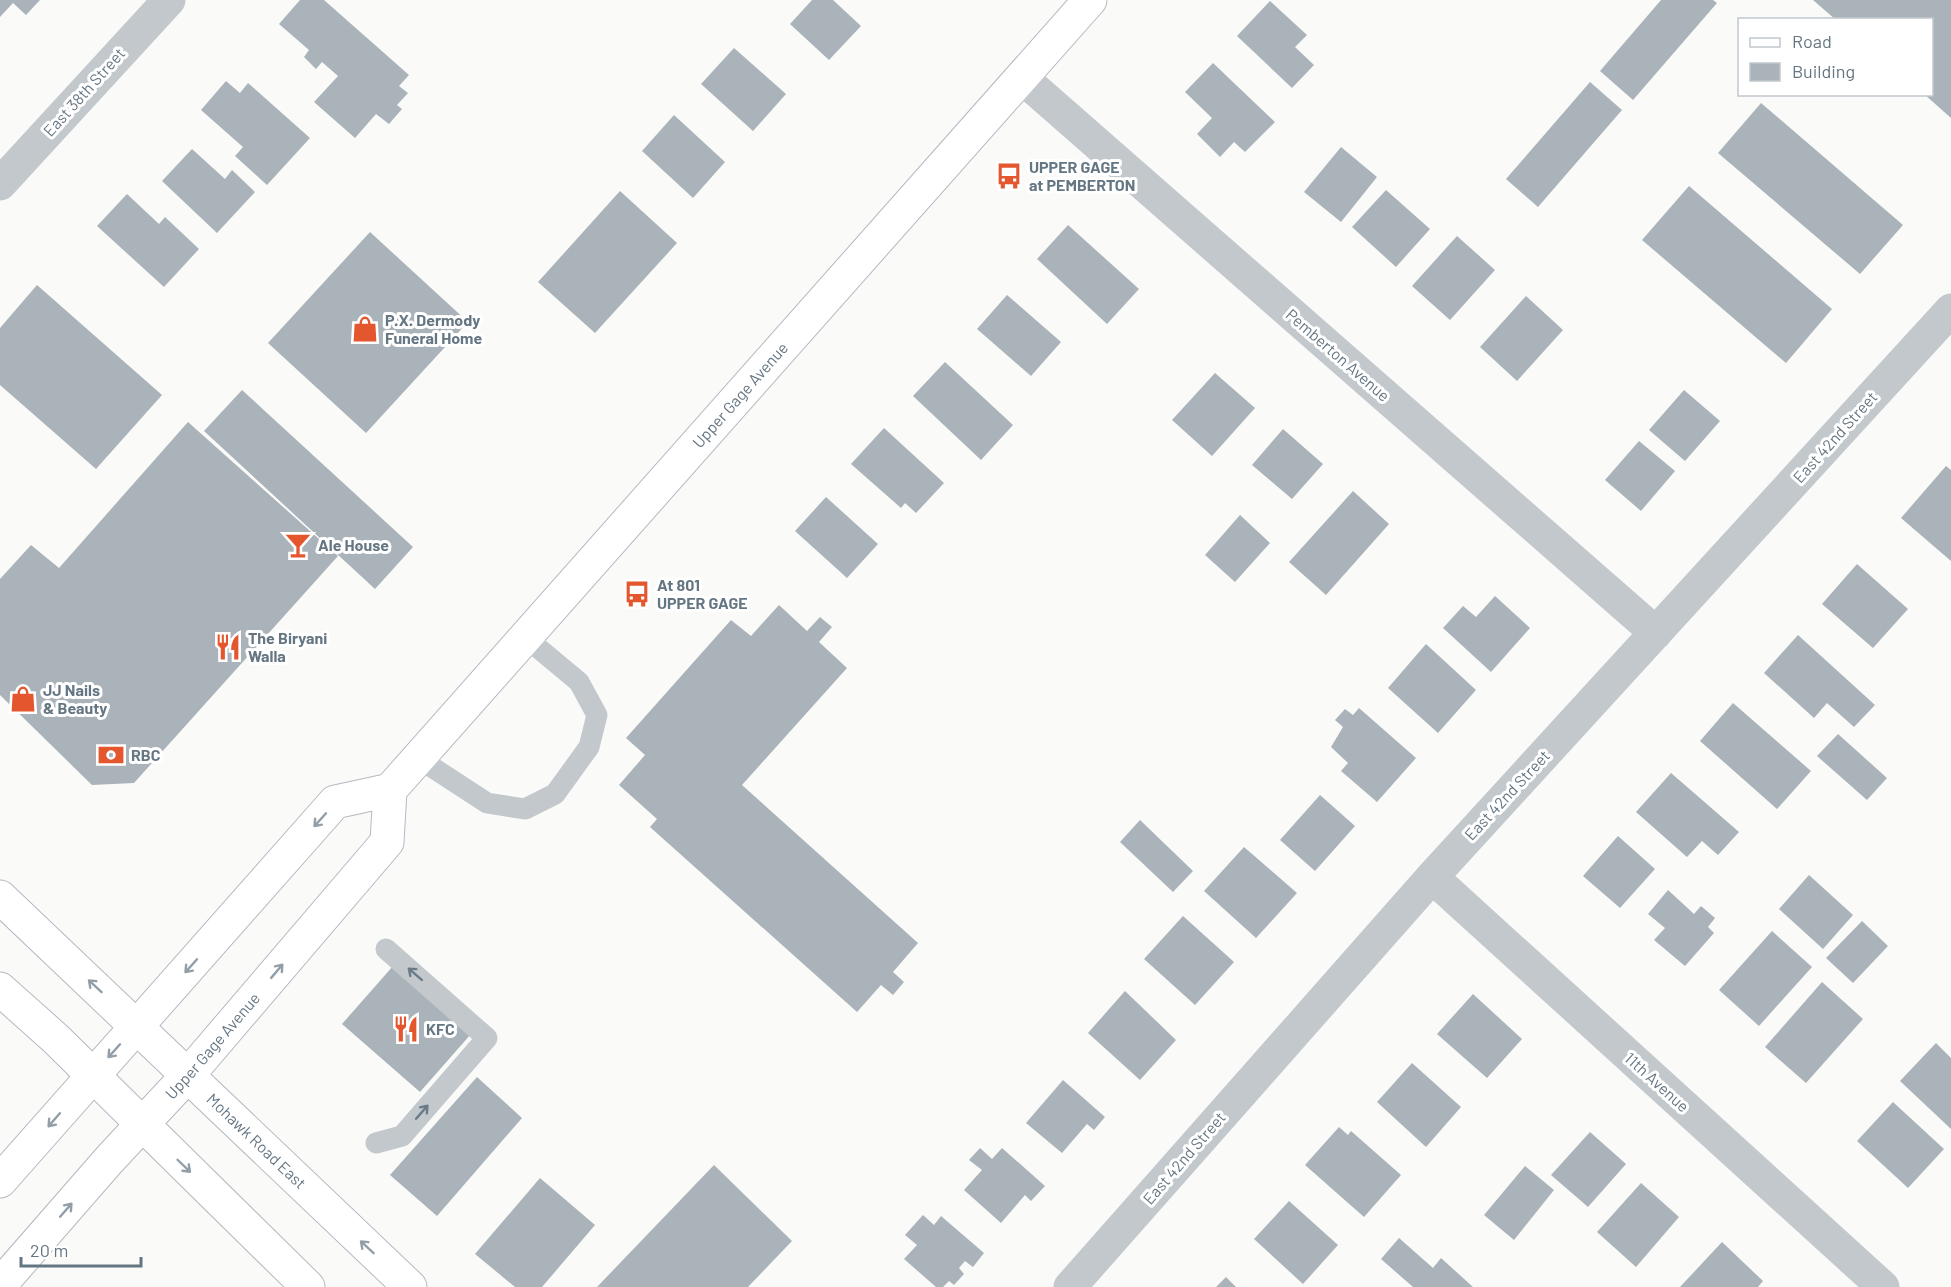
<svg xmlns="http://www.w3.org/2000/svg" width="1951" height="1287" font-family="Barlow,sans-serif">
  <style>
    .building { fill: #aab3b9 }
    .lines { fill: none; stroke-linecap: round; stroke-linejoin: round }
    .secondary-casing { stroke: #b3babf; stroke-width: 35 }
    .lane { stroke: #c3c8cc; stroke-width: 21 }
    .street { stroke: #c3c8cc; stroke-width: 33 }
    .secondary { stroke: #fff; stroke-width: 33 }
    .oneway { stroke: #939fa8 }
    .oneway2 { stroke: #6a7a87 }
    .labels { text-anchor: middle; stroke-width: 6; stroke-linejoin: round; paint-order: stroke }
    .street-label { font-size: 16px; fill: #657683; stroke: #fff }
    .poi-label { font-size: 16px; font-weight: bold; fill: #657683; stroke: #fff; text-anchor: start }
  </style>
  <rect width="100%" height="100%" fill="#fafaf8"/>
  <path class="building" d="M0,0H40L26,15L13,3L0,17Z
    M300,0H324L409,75L399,86L408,93L397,105L402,109L389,124L376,114L355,138L314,102L338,76L322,62L316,69L304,57L309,50L279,24Z
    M812,0H833L861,26L829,60L790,24Z
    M1661,0H1713L1717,3L1633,100L1600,71Z
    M1813,0H1951V118L1924,94H1932V20H1836Z
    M1270,1L1307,35L1295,47L1314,65L1292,88L1237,36Z
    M734,48L786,94L753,131L701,84Z
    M1213,63L1275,122L1245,152L1234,142L1220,157L1197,134L1212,118L1185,92Z
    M226,81L240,93L248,83L310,138L267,185L235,156L243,147L201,110Z
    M1590,82L1622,110L1538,207L1506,179Z
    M1761,103L1903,225L1860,274L1718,153Z
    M674,115L725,162L693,198L642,151Z
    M1341,147L1377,177L1341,222L1304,192Z
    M192,149L225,179L232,170L255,192L217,233L162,181Z
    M1689,186L1832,309L1786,363L1642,240Z
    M1386,190L1430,229L1396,267L1352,227Z
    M620,191L677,243L595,333L538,282Z
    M127,194L159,224L165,217L199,249L164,287L97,226Z
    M1068,225L1139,289L1107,324L1037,259Z
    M370,232L468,322L366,433L268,343Z
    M1457,236L1495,270L1450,320L1412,286Z
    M37,285L162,395L96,469L0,385V328Z
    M1007,295L1061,342L1031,376L977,329Z
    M1526,296L1563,330L1517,381L1480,347Z
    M945,362L1013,425L981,460L913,396Z
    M1215,373L1255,408L1212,456L1172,420Z
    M242,390L413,547L375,589L204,431Z
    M1684,390L1720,421L1685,461L1649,430Z
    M188,422L338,556L134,783L92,785L0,695V579L31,545L59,568Z
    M884,428L944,483L916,513L905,503L901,508L851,464Z
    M1283,429L1323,464L1292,499L1252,465Z
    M1639,441L1675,471L1641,511L1605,480Z
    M1946,466L1951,470V561L1901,518Z
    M1353,491L1389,524L1326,595L1289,562Z
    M826,497L878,544L847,578L795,531Z
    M1240,515L1270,543L1235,582L1205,555Z
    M1857,564L1908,609L1873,648L1822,604Z
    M1495,596L1530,628L1491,672L1443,628L1463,606L1476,617Z
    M779,605L807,631L820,617L832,627L819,642L847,668L742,785L918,943L893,972L904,982L893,995L881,985L857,1012L650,827L657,819L619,785L645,755L626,738L731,620L751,636Z
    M1798,635L1875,705L1854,727L1827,703L1814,718L1764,673Z
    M1426,644L1476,690L1438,733L1388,688Z
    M1733,703L1811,771L1777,809L1700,741Z
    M1359,708L1416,758L1377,802L1341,771L1348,763L1331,747L1343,727L1335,720L1345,709L1353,715Z
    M1838,734L1887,778L1867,800L1817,756Z
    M1671,773L1739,832L1718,855L1702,841L1687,857L1636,812Z
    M1320,795L1355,826L1315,871L1280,840Z
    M1140,820L1193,871L1173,892L1120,842Z
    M1618,836L1655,869L1620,908L1583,876Z
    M1244,847L1297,893L1256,938L1204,891Z
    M1809,875L1853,915L1823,949L1779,909Z
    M1668,890L1694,914L1701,906L1715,918L1708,927L1714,933L1685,966L1654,940L1665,928L1648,914Z
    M1183,916L1234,962L1195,1005L1144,959Z
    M1862,921L1888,946L1853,983L1826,958Z
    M1772,931L1812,967L1759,1026L1719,990Z
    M393,966L471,1034L420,1092L342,1024Z
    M1822,982L1863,1019L1806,1083L1765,1047Z
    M1125,991L1176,1040L1140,1080L1088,1033Z
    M1473,994L1522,1039L1487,1078L1437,1034Z
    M1936,1043L1951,1058V1129L1900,1081Z
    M1412,1063L1461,1107L1426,1147L1377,1102Z
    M477,1077L522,1118L437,1216L390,1175Z
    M1063,1080L1105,1117L1094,1130L1087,1124L1062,1153L1026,1123Z
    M1893,1102L1944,1149L1908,1188L1857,1141Z
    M1339,1127L1348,1135L1351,1131L1401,1175L1364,1217L1305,1165Z
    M1590,1132L1626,1164L1588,1207L1551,1175Z
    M980,1148L992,1159L1002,1148L1045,1186L1031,1201L1025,1195L1001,1223L964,1190L982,1170L969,1160Z
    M714,1165L792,1241L748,1287H597Z
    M1525,1166L1554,1190L1514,1240L1484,1215Z
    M540,1178L595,1225L542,1287H515L475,1254Z
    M1641,1183L1679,1217L1636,1267L1597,1232Z
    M1289,1201L1338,1245L1303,1284L1254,1239Z
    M923,1215L934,1225L941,1216L984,1253L973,1267L965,1261L959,1268L964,1274L954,1285L949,1281L943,1287H936L904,1259L917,1245L905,1235Z
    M1399,1238L1433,1268L1441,1258L1473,1287H1413L1381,1259Z
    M1722,1242L1763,1281L1758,1287H1680Z
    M1226,1277L1236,1287H1216Z"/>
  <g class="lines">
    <g class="secondary-casing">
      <g id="secondary">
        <path id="s1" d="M0,897L410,1287"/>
        <path d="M0,989L56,1039L308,1287"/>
        <path id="s2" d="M0,1181L335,802L390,790L1090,0"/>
        <path id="s3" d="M0,1285L109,1160L188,1075L387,842L390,790"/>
      </g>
    </g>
    <path class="lane" d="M418,758L487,803L525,809L555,794L589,747L597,715L579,682L525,637
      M376,1143L402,1136L487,1038L386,949"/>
    <path class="street" d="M1021,77L1656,633
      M0,184L169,0
      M1432,877L1883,1287
      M1070,1287L1432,877L1951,310"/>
    <use href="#secondary" class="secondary"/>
  </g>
  <defs><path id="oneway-shaft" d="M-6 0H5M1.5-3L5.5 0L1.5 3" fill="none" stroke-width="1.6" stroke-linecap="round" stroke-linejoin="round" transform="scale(1.5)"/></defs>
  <g class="oneway">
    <use href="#oneway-shaft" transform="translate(320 820) rotate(132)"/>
    <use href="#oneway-shaft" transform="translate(191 966) rotate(132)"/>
    <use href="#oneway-shaft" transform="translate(277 971) rotate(-50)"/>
    <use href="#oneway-shaft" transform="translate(95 986) rotate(-137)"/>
    <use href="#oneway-shaft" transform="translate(114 1051) rotate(132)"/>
    <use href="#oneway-shaft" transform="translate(54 1120) rotate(131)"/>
    <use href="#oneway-shaft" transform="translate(184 1166) rotate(44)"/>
    <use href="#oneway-shaft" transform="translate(66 1210) rotate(-49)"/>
    <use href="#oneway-shaft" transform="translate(367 1247) rotate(-137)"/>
  </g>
  <g class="oneway2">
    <use href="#oneway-shaft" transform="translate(415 974) rotate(-139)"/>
    <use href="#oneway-shaft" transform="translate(422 1112) rotate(-49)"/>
  </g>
  <defs>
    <g id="bus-bare" transform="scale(2.07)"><path d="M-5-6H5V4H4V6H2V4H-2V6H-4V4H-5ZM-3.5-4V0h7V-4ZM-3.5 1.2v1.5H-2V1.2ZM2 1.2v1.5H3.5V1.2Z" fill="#e4572e" stroke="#fff" stroke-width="2.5" paint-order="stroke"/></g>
    <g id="shop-bare" transform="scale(2.07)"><path d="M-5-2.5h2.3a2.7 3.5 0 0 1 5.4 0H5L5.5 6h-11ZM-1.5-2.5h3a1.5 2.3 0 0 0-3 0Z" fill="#e4572e" stroke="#fff" stroke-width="2.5" paint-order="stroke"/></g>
    <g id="bar-bare" transform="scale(2.07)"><path d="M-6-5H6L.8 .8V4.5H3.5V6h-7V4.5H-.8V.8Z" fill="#e4572e" stroke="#fff" stroke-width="2.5" paint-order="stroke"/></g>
    <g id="restaurant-bare" transform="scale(2.07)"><path d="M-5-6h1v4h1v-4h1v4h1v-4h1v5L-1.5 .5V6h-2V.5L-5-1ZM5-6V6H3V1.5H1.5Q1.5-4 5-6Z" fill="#e4572e" stroke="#fff" stroke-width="2.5" paint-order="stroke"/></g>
    <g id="bank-bare" transform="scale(2.07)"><path d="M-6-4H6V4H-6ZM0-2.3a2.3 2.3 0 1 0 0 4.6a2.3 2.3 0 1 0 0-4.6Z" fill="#e4572e" stroke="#fff" stroke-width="2.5" paint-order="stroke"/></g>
  </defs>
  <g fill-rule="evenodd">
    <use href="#bus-bare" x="1009" y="176"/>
    <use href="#shop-bare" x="365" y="329"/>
    <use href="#bar-bare" x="298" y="545"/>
    <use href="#bus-bare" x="637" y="594"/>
    <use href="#restaurant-bare" x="228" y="647"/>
    <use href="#shop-bare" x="23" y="699"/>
    <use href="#bank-bare" x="111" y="755"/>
    <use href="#restaurant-bare" x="406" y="1029"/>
  </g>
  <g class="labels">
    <g class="street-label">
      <text transform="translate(84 92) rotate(-48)" y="6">East 38th Street</text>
      <text transform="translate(1338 355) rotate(41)" y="6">Pemberton Avenue</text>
      <text dy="6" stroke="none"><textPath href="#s2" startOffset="1090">Upper Gage Avenue</textPath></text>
      <text transform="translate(1835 437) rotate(-48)" y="6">East 42nd Street</text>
      <text transform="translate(1507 795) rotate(-47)" y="6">East 42nd Street</text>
      <text dy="6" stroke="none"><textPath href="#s3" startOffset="320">Upper Gage Avenue</textPath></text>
      <text transform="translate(1657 1082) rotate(42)" y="6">11th Avenue</text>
      <text dy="6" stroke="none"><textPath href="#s1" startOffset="354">Mohawk Road East</textPath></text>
      <text transform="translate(1184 1158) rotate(-49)" y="6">East 42nd Street</text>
    </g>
    <g class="poi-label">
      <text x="1029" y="173">UPPER GAGE<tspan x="1029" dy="18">at PEMBERTON</tspan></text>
      <text x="385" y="326">P.X. Dermody<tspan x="385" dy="18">Funeral Home</tspan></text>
      <text x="318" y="551">Ale House</text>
      <text x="657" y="591">At 801<tspan x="657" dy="18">UPPER GAGE</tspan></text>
      <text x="248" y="644">The Biryani<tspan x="248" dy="18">Walla</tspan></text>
      <text x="43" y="696">JJ Nails<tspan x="43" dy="18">&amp; Beauty</tspan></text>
      <text x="131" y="761">RBC</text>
      <text x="426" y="1035">KFC</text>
    </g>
  </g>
  <rect x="1738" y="18" width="195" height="78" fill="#ffffff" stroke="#c1c8cd" stroke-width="1.5"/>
  <rect x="1750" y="38" width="30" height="9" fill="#ffffff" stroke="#c1c8cd" stroke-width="1.5"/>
  <text x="1792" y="48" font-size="18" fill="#657683">Road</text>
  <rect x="1750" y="63" width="30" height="18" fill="#aab3b9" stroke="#c1c8cd" stroke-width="1.5"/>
  <text x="1792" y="78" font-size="18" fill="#657683">Building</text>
  <path d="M21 1257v9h120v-9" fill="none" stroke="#657683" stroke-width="3"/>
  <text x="30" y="1257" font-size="18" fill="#657683" stroke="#ffffff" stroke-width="4.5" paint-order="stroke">20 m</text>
</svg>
